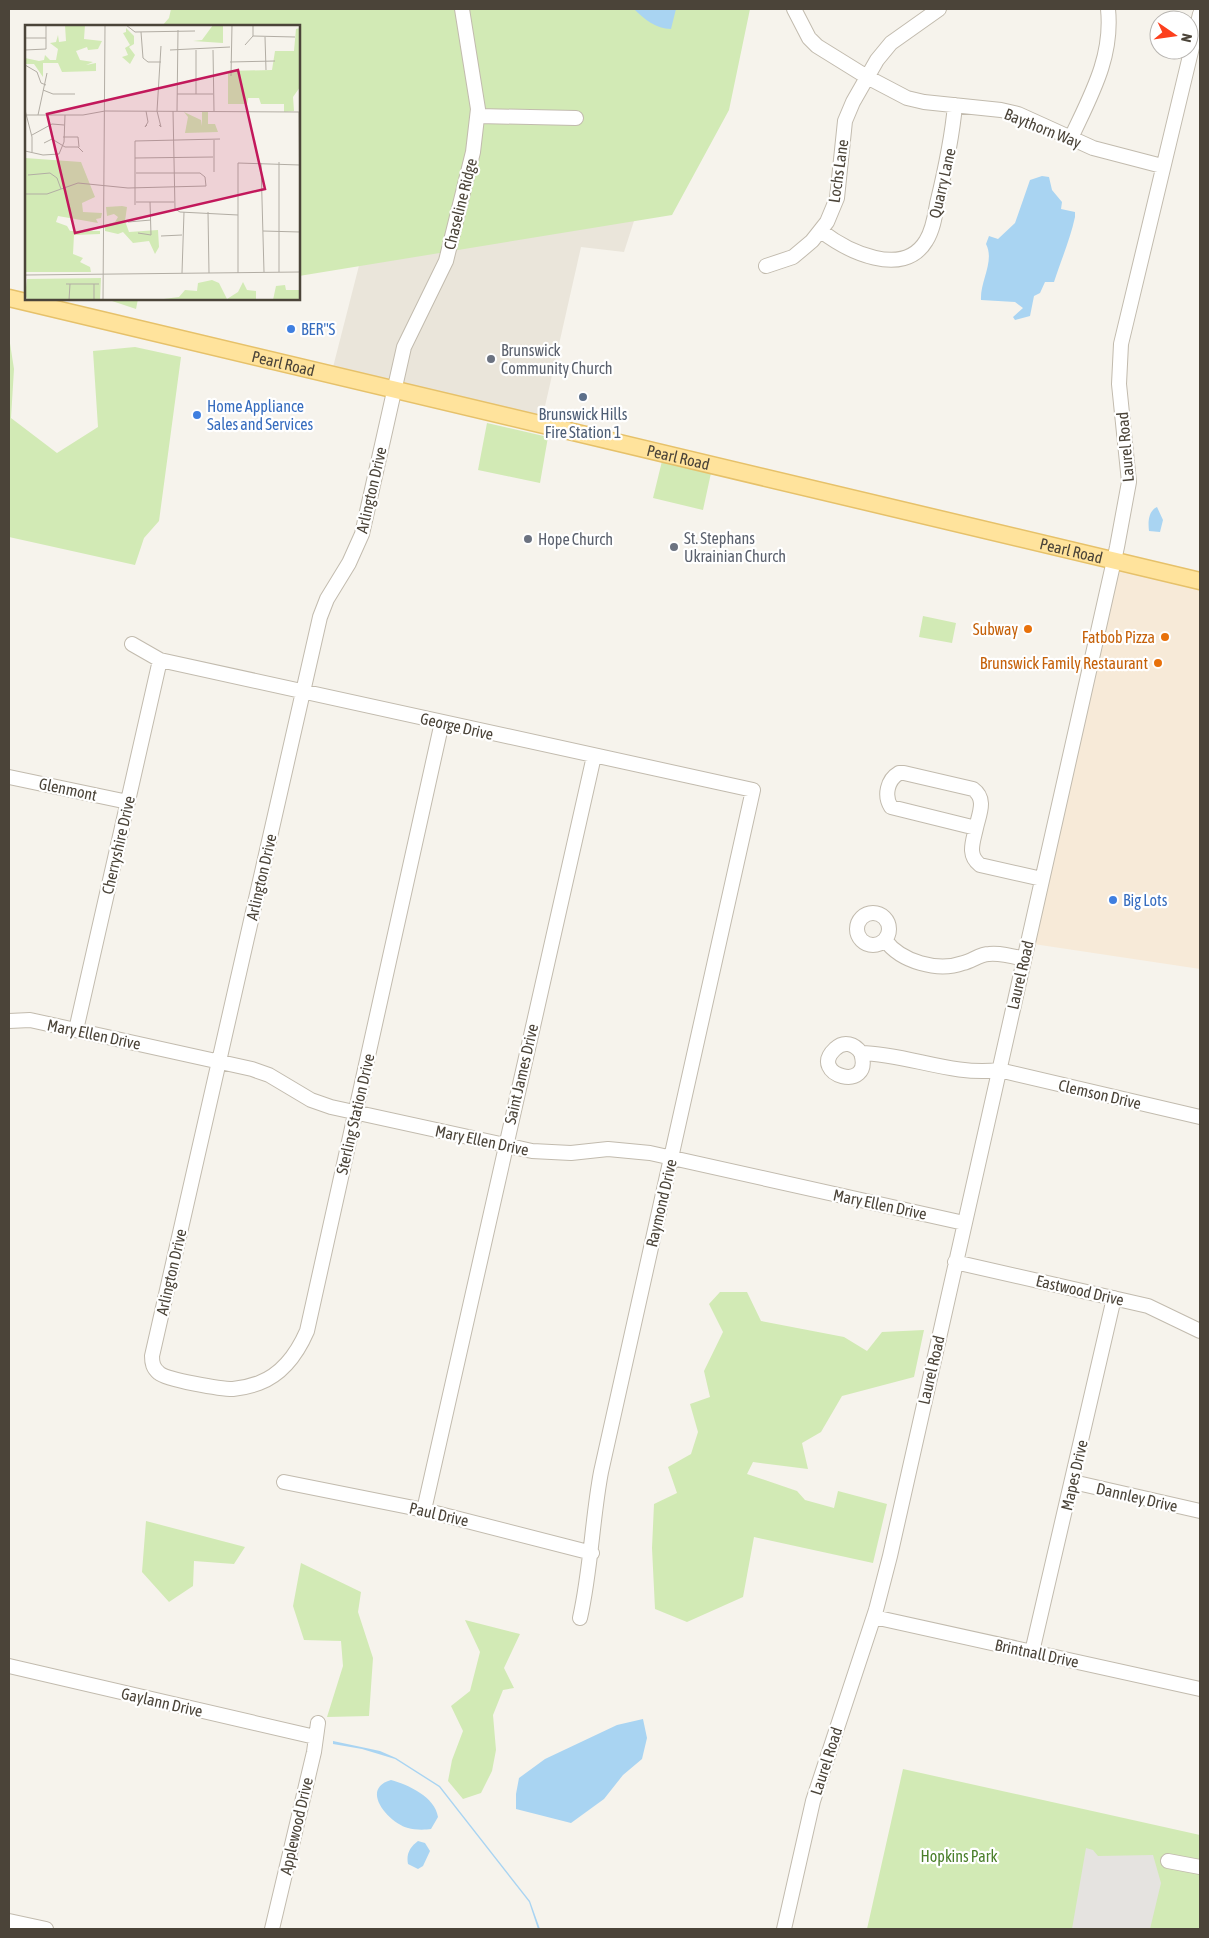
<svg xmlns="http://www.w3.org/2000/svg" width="1209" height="1938" font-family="'Asap Condensed',sans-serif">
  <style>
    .residential { fill: #eae5da }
    .commercial { fill: #f7ead8 }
    .green { fill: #d2eab5 }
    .parking { fill: #e5e3e0 }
    .water { fill: #a9d4f2 }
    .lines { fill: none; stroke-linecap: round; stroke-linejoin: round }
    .minor-casing { stroke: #c2bbae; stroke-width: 16 }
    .major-casing { stroke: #e6c16a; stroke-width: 19 }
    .minor { stroke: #fff; stroke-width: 14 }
    .major { stroke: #ffe39c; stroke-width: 16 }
    .shop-dot { fill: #3f7fe0; stroke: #fff; stroke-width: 2 }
    .worship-dot { fill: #6b7280; stroke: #fff; stroke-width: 2 }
    .service-dot { fill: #5c6f8a; stroke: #fff; stroke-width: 2 }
    .food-dot { fill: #e8710a; stroke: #fff; stroke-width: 2 }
    .labels { text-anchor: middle; stroke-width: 4.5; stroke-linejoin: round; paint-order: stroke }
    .street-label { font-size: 16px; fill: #4b4439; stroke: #fff }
    .shop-label { font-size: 16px; fill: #366cbe; stroke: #fff; text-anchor: start }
    .worship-label { font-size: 16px; fill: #5b616d; stroke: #fff; text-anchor: start }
    .service-label { font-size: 16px; fill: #4e5e75; stroke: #fff }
    .food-label { font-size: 16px; fill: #c56008; stroke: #fff; text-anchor: end }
    .park-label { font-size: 16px; fill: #4a7f2a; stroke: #fff }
    .inset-road { fill: none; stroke: #b2ada4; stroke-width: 1 }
    .view { fill: #c2185b; fill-opacity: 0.15; stroke: #c2185b; stroke-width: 2.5 }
    .inset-edge { fill: none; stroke: #4b4439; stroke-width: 2.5 }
  </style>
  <rect width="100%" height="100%" fill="#f6f3ec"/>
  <path class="residential" d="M686,59L624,252L581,247L541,424L331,375L385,164Z"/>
  <path class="commercial" d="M1114,561L1200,581V969L1027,943Z"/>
  <path class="green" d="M171,9H750L729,110L672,215L299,276V26H162L169,18Z
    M106,299H138L136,309Z
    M9,337L14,369L11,418L57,453L98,427L93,351L135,347L181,357L159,521L144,538L135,565L9,537Z
    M487,423L548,437L540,483L478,470Z
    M662,461L711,473L703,510L653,498Z
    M923,616L956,623L952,643L919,637Z
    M720,1292H747L761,1321L844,1337L867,1351L882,1332L924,1330L914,1377L842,1396L821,1432L802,1443L808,1469L753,1462L747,1474L797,1491L805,1500L834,1508L838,1491L887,1504L873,1563L754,1537L743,1597L687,1622L655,1609L652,1548L654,1504L677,1493L668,1467L691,1454L698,1432L690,1404L710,1397L704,1371L723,1332L709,1304Z
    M146,1521L245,1547L234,1564L194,1561L193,1586L169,1602L142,1572Z
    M301,1563L361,1592L358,1612L373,1658L369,1716L327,1717L343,1666L341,1641L304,1640L293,1606Z
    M465,1620L520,1634L504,1668L514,1688L503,1690L493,1715L496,1750L492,1771L481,1793L463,1799L448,1781L452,1760L463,1731L451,1706L470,1691L480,1652Z
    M903,1769L1200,1835V1929H867Z"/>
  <path class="parking" d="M1086,1848L1093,1850L1098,1856L1153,1855L1161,1883L1150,1929H1072Z"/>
  <path class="water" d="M634,9H676L671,29C656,29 644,19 634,9Z
    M1042,176L1049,177L1052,190L1062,202L1061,209L1075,212V217C1070,240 1060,263 1054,282H1045L1040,293L1034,296L1030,316L1015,320L1013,317L1023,308L1015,302L981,300C980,281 995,261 986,244L989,236L998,239L1015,223L1030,180Z
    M1157,507L1163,520L1160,532L1149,531C1148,523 1148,511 1157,507Z
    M643,1719L647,1738L642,1759L623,1775L604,1799L571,1823L516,1809V1794L519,1778L545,1759L617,1725Z
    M333,1741L380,1751L396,1758L440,1786L530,1901L540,1929H538L529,1902L439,1787L395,1759L362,1749L333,1744Z
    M391,1780C409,1785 435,1797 438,1817L431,1829C425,1830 414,1830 408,1828C389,1823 359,1789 391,1780Z
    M418,1841L425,1843L430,1851L423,1866L418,1869L408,1864C406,1854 410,1847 418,1841Z"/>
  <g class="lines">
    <g class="minor-casing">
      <path id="minor" d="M794,9L809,38L817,46L867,77L907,98L924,102L1001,110L1018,114L1093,148L1162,166
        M478,116L576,118
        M1071,138C1091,95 1113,57 1108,9
        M821,231C847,251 903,279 926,241C933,230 935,216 937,204C945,171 952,139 955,105
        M766,266L793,257L812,241L827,222L837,198L845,121L853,102L877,60L891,43L939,9
        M132,644L160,660L753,790L601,1472C592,1520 591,1569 580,1618
        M442,722L307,1331C297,1354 283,1374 259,1383C251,1386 242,1388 233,1389C221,1389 167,1380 159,1373C153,1368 152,1363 152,1356L320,617L327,599L349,563L362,534L404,347L446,261L473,152L478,109L462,9
        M899,773H904L973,789C987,799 979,814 976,828L891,807C884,796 887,780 899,773Z
        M9,777L128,802
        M976,828C973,842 967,855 980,865L1042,879
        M857 929a16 16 0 1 1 32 0a16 16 0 1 1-32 0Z
        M885,940C901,962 938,972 963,963C972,961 980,954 989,954C1001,953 1012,956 1024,959
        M9,1021L30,1020L252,1069L269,1075L311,1100L331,1107L532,1151L571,1153L608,1149L650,1153L964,1223
        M76,1030L160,660
        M861,1053C874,1094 807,1075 835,1049C844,1040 855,1044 861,1053C908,1054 952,1076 999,1070L1200,1117
        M955,1262L1148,1306L1200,1331
        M284,1482L424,1510L592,1553
        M1073,1482L1200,1511
        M424,1510L594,756
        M874,1617L1200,1689
        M1032,1652L1114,1298
        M9,1666L315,1737
        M1168,1861L1200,1867
        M9,1921L46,1929
        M272,1929L314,1752L318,1723
        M784,1929L813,1801L876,1610L890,1556L1117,547L1129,482L1119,384L1121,344L1200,14"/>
    </g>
    <g class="major-casing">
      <g id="major">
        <path id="s1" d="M9,298L1200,581"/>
      </g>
    </g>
    <use href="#minor" class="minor"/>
    <use href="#major" class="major"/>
  </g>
  <g class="shop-dot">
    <circle cx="291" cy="329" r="5"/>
    <circle cx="197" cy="415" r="5"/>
    <circle cx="1113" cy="900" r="5"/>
  </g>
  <g class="worship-dot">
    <circle cx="491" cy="359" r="5"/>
    <circle cx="528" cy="539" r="5"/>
    <circle cx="674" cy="547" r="5"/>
  </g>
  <circle class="service-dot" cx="583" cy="397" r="5"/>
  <g class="food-dot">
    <circle cx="1028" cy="629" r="5"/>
    <circle cx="1165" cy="637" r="5"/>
    <circle cx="1158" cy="663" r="5"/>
  </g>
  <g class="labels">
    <g class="street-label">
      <text transform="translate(1043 128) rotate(22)" y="6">Baythorn Way</text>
      <text transform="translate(838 171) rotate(-82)" y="6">Lochs Lane</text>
      <text transform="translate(942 183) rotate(-77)" y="6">Quarry Lane</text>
      <text transform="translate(460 204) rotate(-76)" y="6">Chaseline Ridge</text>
      <text dy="6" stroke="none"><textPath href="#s1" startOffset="282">Pearl Road</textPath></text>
      <text transform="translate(1125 447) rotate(-95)" y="6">Laurel Road</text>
      <text dy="6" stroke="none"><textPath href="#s1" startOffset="688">Pearl Road</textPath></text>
      <text transform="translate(371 490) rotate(-77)" y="6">Arlington Drive</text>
      <text dy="6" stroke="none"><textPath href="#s1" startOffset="1092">Pearl Road</textPath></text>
      <text transform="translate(457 726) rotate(13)" y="6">George Drive</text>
      <text transform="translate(68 789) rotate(12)" y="6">Glenmont</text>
      <text transform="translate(118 845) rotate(-77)" y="6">Cherryshire Drive</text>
      <text transform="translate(261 877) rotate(-77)" y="6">Arlington Drive</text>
      <text transform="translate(1020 975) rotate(-77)" y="6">Laurel Road</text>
      <text transform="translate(94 1034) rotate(12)" y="6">Mary Ellen Drive</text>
      <text transform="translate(521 1074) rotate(-77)" y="6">Saint James Drive</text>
      <text transform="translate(1100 1094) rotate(13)" y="6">Clemson Drive</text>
      <text transform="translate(355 1114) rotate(-77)" y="6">Sterling Station Drive</text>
      <text transform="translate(482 1140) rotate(12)" y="6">Mary Ellen Drive</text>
      <text transform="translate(661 1203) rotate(-77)" y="6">Raymond Drive</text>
      <text transform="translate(880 1204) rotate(12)" y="6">Mary Ellen Drive</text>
      <text transform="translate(171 1272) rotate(-77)" y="6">Arlington Drive</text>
      <text transform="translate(1080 1290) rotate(13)" y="6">Eastwood Drive</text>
      <text transform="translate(931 1370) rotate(-77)" y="6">Laurel Road</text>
      <text transform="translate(1074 1475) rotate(-77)" y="6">Mapes Drive</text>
      <text transform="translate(1137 1497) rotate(13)" y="6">Dannley Drive</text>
      <text transform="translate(439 1514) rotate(13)" y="6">Paul Drive</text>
      <text transform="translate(1037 1653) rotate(12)" y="6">Brintnall Drive</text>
      <text transform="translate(162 1702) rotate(13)" y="6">Gaylann Drive</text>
      <text transform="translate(826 1761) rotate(-72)" y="6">Laurel Road</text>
      <text transform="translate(296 1826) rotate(-77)" y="6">Applewood Drive</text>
    </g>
    <g class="shop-label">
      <text x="301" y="335">BER"S</text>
      <text x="207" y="412">Home Appliance<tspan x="207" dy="18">Sales and Services</tspan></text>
      <text x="1123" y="906">Big Lots</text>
    </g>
    <g class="worship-label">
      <text x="501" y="356">Brunswick<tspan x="501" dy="18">Community Church</tspan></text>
      <text x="684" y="544">St. Stephans<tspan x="684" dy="18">Ukrainian Church</tspan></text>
      <text x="538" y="545">Hope Church</text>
    </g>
    <g class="service-label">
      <text x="583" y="420">Brunswick Hills<tspan x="583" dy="18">Fire Station 1</tspan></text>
    </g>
    <g class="food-label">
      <text x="1018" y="635">Subway</text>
      <text x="1155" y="643">Fatbob Pizza</text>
      <text x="1148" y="669">Brunswick Family Restaurant</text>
    </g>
    <g class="park-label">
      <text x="959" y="1862">Hopkins Park</text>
    </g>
  </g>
  <g transform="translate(25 25)">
    <rect width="275" height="275" fill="#f6f3ec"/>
    <path d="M40,0H60L59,14L77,16L73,24L63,25L62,22L51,26L55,35L68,37L61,40L71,38V46L37,47L33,38H18V52L9,39H0V33L14,36L19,35L20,30L25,35H31L33,24L25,18L31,17L33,10L34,17L41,16ZM188,0H198V18L168,16L177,15ZM101,3L109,11V19L104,22L110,30L105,39L97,32L103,30L100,23L105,20L98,8L101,7ZM275,3V62L268,72L269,86L259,87V79H236L234,73H223L222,79H203V46L247,45L250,26H269L271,4ZM159,87L176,95L177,101V87H183V99H190L193,107L160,108L163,92ZM0,133L56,137L70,172L57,178L58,187L77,188L76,193L71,194L73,198L33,191L31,197L42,201L45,206H75V209L49,210L48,229L58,233L55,237L65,242L66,247H0ZM97,181L102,182L100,196L104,207L133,205L134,222L130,229L124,216L108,218L98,207L93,209L80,206V200L90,197L93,192L89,189L82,191L81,182ZM76,253L75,275H3L0,270L2,254ZM187,255L194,258L202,274L213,267L218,257L222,265L231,266V275H131L154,272L160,265L172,266L173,258ZM260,260L261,265H275V275H248L251,261Z" fill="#d2eab5"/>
    <path class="inset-road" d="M101,0L110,7L170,6M116,7L118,33L123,37H136M228,11L270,12M240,12L241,45M0,13H21M220,20L228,11V0M0,25L21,24V0M145,25L205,22M171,25V69M188,25L189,86M205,37L250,36M0,40L12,47L16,58L21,60M206,51L207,0M18,65L28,69H50M152,69H188M0,85L7,112V127M121,86L123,97L120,102L122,100M148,86L150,184L155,187L213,190M152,86L153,5M274,87L275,207M0,90H58L80,86L275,87M13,90L22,48M134,100L136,102L132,86L136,21M7,110L27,99L39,100M38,112H53L54,122M189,115V147M19,118L27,114L40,122H53L58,127M0,126L18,130L34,129L39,117L40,90M110,133L188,132M213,138L275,140M236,138L239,247M3,150L25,148L32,153L36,164M0,169H22L53,158L103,163L181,161L180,152L175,148H111M111,177H149M110,180V116L195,114M183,187L184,248M103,197L126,195M238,206L275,207M113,208L126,210L125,177M136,211L157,210M254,247V137M157,248L159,187M213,248V138M0,250L275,247M41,259H74M44,275L45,259M69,275V259M78,275L80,0"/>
    <path class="view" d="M213,45L240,164L50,208L22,89Z"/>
    <rect width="275" height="275" class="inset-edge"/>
  </g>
  <rect width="1209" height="1938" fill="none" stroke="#4b4439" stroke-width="20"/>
  <g transform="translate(1174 35) rotate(103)"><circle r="24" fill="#ffffff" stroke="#b7b4b0"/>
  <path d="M0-4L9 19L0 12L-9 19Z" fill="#fc3f1d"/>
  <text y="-8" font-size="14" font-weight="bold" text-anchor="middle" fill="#4b4439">N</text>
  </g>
</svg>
